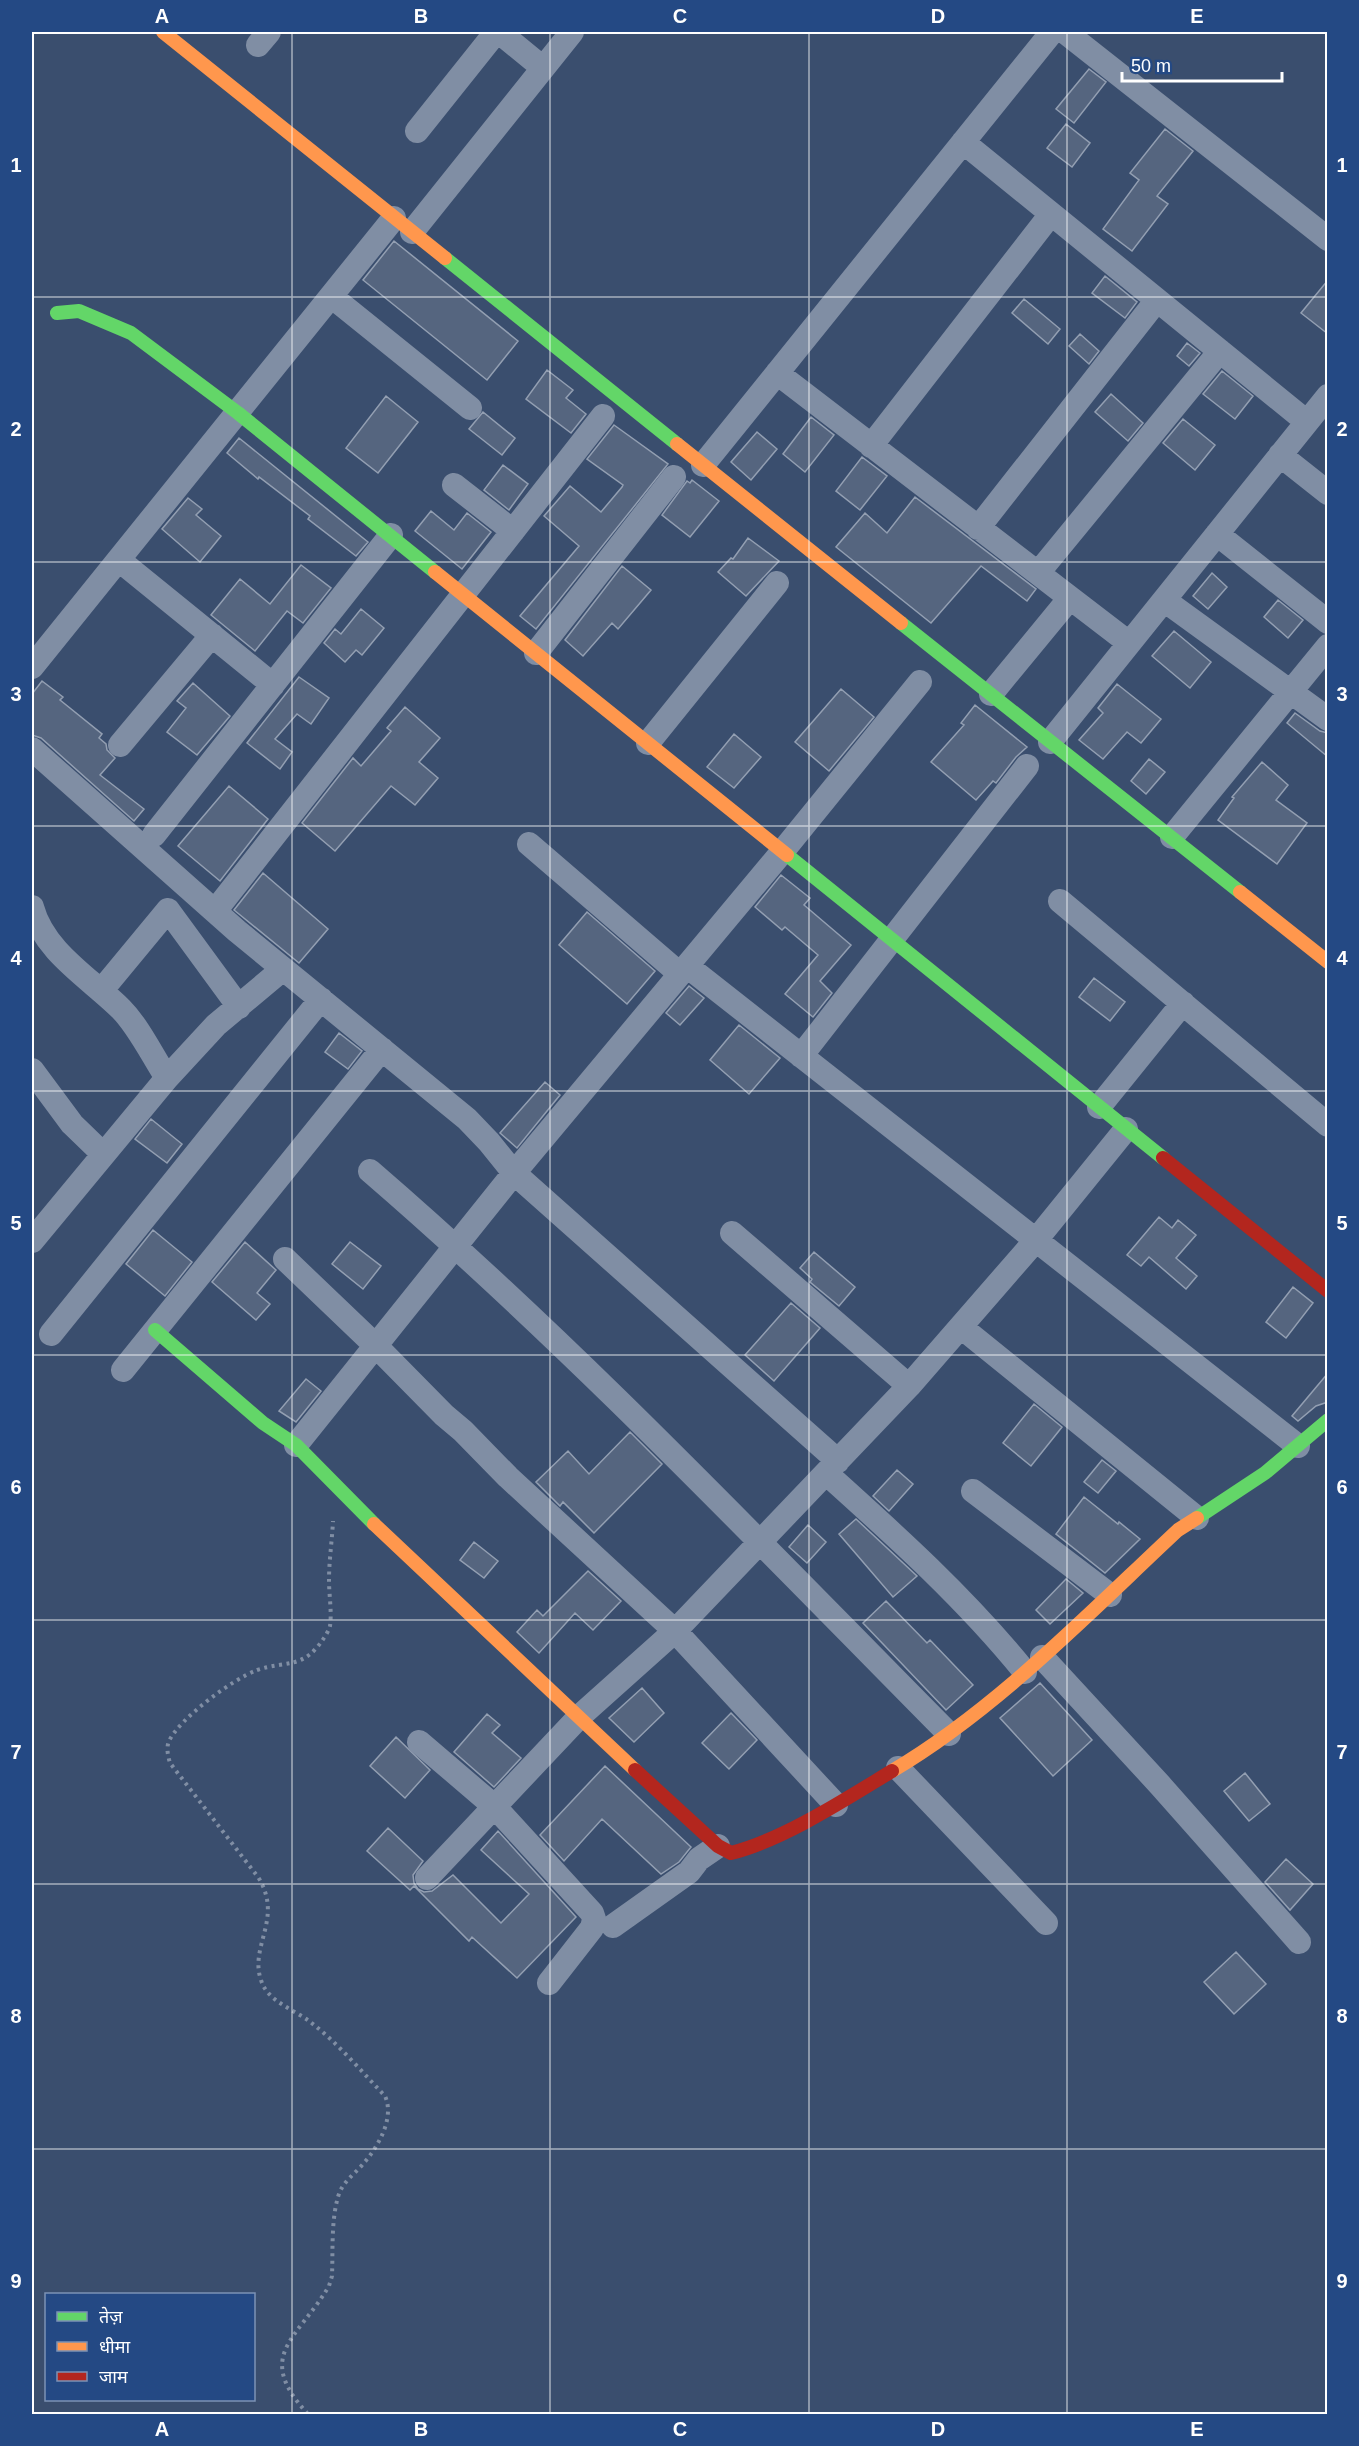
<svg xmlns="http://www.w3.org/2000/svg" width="1359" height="2446" font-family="Helvetica,'Noto Sans Devanagari',sans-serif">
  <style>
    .building { fill: #55657f; stroke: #939fb2; stroke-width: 1.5 }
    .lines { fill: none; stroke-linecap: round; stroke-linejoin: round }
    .path { stroke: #808ea4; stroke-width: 4; stroke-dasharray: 3 4.5; stroke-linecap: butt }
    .street { stroke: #808ea4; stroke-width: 24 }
    .fast { stroke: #63d668; stroke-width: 14 }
    .slow { stroke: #ff974d; stroke-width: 14 }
    .jam { stroke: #b3261e; stroke-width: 14 }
    .grid { fill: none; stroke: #fff; stroke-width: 1.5; stroke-opacity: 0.55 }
    .neatline { fill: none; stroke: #fff; stroke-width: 2 }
    .grid-label { font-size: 20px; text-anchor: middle; font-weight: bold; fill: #fff }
  </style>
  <rect width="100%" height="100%" fill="#3a4e6e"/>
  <path class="building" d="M1089,69L1106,82L1074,123L1056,109Z
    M1066,124L1090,143L1072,167L1047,148Z
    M1165,129L1193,151L1157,196L1168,204L1132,251L1103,229L1139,180L1130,173Z
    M394,241L518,341L487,380L363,280Z
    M1105,276L1137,302L1125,318L1092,293Z
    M1328,280V334L1301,313Z
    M1024,299L1060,329L1048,344L1012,313Z
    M1080,334L1099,351L1089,364L1069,346Z
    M1187,343L1200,353L1189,366L1177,356Z
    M547,370L573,390L566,398L586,414L571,433L526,399Z
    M1222,371L1253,396L1235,419L1203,394Z
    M1111,394L1143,423L1128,441L1095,412Z
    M386,396L418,422L378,473L346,448Z
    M483,412L515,438L502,455L469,429Z
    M811,417L834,435L805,472L783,454Z
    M1183,419L1215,445L1195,470L1163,443Z
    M614,425L668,464L536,629L520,616L579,546L544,516L570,486L601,512L622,487L623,485L587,459Z
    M757,432L777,449L751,480L731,462Z
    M239,438L368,542L356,556L308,519L310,516L259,477L258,479L227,453Z
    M862,457L887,476L860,510L836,491Z
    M503,465L528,484L509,510L484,490Z
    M692,480L719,501L690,537L662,515L687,481L690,483Z
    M915,497L1036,589L1027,601L981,566L931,623L836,547L865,513L887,533Z
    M188,498L202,509L196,515L221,536L200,562L162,529Z
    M431,511L454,530L467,513L491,532L462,569L415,531Z
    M748,538L779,561L746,596L718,572L731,558L733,559Z
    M301,565L331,588L303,623L287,611L255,651L211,615L240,579L270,604Z
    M622,566L651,590L618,629L612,623L583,656L565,640Z
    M1212,573L1227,587L1208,609L1193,596Z
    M1278,600L1303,620L1288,638L1264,617Z
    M361,609L384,628L362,655L356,650L345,662L324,643L335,629L341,634Z
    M1174,631L1211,662L1190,688L1152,656Z
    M299,677L329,698L311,724L297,714L275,739L292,752L280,769L247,743Z
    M42,681L63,697L60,700L102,734L99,738L106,744L107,750L115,758L100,775L144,809L134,821L41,738L32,735V694Z
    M193,683L230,716L197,755L167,732L186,708L177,701Z
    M1117,684L1161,719L1141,743L1127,732L1103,759L1079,740L1103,713L1098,708Z
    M841,689L874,717L829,771L795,742Z
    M975,705L1027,747L1016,757L996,783L993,781L976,800L931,762L964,725L961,723Z
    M405,707L440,738L419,762L438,778L415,805L391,786L335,851L302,823L353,758L361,766L391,731L387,728Z
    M1295,713L1320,731L1328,733V757L1287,723Z
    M734,734L761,757L734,788L707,767Z
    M1149,759L1165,772L1146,794L1131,781Z
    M1262,762L1288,785L1276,800L1307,823L1277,864L1218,820L1234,798L1232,797Z
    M229,786L268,819L220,881L178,846Z
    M263,873L328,929L299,963L234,910Z
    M781,875L810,898L804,905L851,945L820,981L832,993L813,1017L785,994L818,955L785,927L782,930L755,907Z
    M587,912L655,971L627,1004L559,945Z
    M1094,978L1125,1002L1110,1021L1079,997Z
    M689,986L704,998L680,1025L666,1013Z
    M739,1025L780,1058L749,1094L710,1060Z
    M339,1033L362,1051L348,1069L325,1052Z
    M545,1082L560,1095L517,1148L500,1133Z
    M151,1119L182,1144L167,1163L135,1139Z
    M1159,1217L1172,1228L1178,1220L1196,1235L1176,1258L1197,1276L1186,1289L1149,1257L1141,1266L1127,1255Z
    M153,1230L192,1262L165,1296L126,1264Z
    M245,1242L276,1270L257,1293L270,1304L256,1320L212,1282Z
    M350,1242L381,1266L363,1289L332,1264Z
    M814,1252L855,1287L839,1306L810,1282L812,1279L800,1268Z
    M1293,1287L1313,1303L1286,1338L1266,1322Z
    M791,1303L820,1328L774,1381L745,1355Z
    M1328,1373V1402L1316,1406L1298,1421L1292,1416Z
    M306,1379L321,1391L296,1422L279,1411Z
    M1034,1404L1062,1427L1031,1466L1003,1443Z
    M630,1432L662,1464L594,1533L563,1502L560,1506L536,1482L568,1451L589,1474Z
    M1102,1460L1116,1471L1098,1493L1084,1482Z
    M897,1470L913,1484L889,1511L873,1496Z
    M1084,1497L1118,1524L1119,1522L1140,1539L1105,1573L1056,1534Z
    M856,1519L917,1576L893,1597L839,1534Z
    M808,1525L826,1542L807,1563L789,1547Z
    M474,1542L498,1561L484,1578L460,1560Z
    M588,1571L621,1601L593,1630L575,1613L539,1653L517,1632L537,1610L543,1616Z
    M1066,1579L1083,1593L1050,1624L1036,1610Z
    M886,1601L927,1643L930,1640L973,1685L946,1710L863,1623Z
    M1040,1683L1092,1740L1053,1776L1000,1718Z
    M642,1688L664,1713L634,1742L609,1718Z
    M731,1713L757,1740L729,1769L702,1743Z
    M487,1714L500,1725L492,1733L521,1758L494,1787L454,1752Z
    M396,1737L430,1770L405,1798L370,1766Z
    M605,1766L691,1847L679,1862L661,1874L602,1819L564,1861L540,1835Z
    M1245,1773L1270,1804L1249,1821L1224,1791Z
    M388,1828L423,1861L413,1875L414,1883L418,1889L424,1892L432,1891L453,1875L501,1923L529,1894L481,1850L498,1831L576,1917L517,1978L472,1937L469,1941L414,1886L410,1890L367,1851Z
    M1286,1859L1313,1884L1290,1910L1265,1882Z
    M1236,1952L1266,1984L1234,2014L1204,1982Z"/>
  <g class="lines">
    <path class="path" d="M308,2414C253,2355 298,2339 329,2286L332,2276C333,2251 331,2221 338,2197C342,2182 354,2175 363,2164C378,2147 395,2118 385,2096C361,2071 337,2042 309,2021C293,2009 267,2001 261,1980C249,1946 284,1918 258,1877L170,1763C168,1756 166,1748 169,1741C180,1718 233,1679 257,1670C287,1660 303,1670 324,1638C326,1635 329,1630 330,1626C332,1612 329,1595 329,1580C329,1561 332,1541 333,1521"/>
    <path class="street" d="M499,32L543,68
      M1065,32L1328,239
      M258,45L269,32
      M417,131L496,32
      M963,142L1307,422
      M412,232L572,32
      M331,296L470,408
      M777,373L1129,643
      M871,446L1051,214
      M1280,455L1328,493
      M703,465L1052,32
      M454,485L513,531
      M978,528L1157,300
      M1217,534L1328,622
      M119,560L273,685
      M1038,573L1220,351
      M1164,600L1328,719
      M536,653L674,477
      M32,667L394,218
      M991,694L1070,598
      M1050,742L1328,396
      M648,743L777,583
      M120,745L212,635
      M32,749L237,931L467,1119L489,1142L514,1173L838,1461
      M154,835L391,535
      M1172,837L1328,646
      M529,844L680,974
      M1060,901L1328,1125
      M32,907C44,952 90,978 121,1009C139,1027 153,1057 167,1078
      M215,911L603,416
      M687,966L1298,1446
      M101,991L168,910L239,1007
      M801,1056L1027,766
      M32,1070L72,1124L103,1154
      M1099,1107L1183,1003
      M370,1171C574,1347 760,1543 949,1734
      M732,1233L909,1386
      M32,1241L167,1078L216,1025L283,969
      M285,1259L376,1346L444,1415L463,1431L508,1477L675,1631L836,1805
      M961,1327L1197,1518
      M51,1334L321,999
      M123,1370L382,1049
      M296,1445L514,1173L782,852L920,682
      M827,1474C896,1536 966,1599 1025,1672
      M973,1491L1110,1595
      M1042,1657L1160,1785L1299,1942
      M419,1742L494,1806L592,1913L594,1919L592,1928L549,1983
      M898,1768L1046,1923
      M427,1878L580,1716L675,1631L909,1386L1036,1240L1126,1129
      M613,1926L689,1872L699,1859L718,1846"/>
    <path class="fast" d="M445,258L677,444
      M57,313L79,311L131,333L238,413L435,572
      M901,623L1240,892
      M787,855L1163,1158
      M155,1330L263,1423L296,1445L374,1524
      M1197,1518L1265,1473L1328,1420"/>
    <path class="slow" d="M163,32L445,258
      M677,444L901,623
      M435,572L787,855
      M1240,892L1328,962
      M374,1524L635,1770
      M892,1771C997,1709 1089,1613 1178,1530L1197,1518"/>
    <path class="jam" d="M1163,1158L1328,1291
      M635,1770L718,1846L731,1853C783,1840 846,1799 892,1771"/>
  </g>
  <path class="grid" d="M292,32V2414M550,32V2414M809,32V2414M1067,32V2414M32,297H1328M32,562H1328M32,826H1328M32,1091H1328M32,1355H1328M32,1620H1328M32,1884H1328M32,2149H1328"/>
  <rect width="1359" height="2446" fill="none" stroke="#244984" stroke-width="66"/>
  <rect x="45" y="2293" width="210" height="108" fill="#244984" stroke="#7c92b5" stroke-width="1.5"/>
  <rect x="57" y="2312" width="30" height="9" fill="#63d668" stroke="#7c92b5" stroke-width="1.5"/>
  <text x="99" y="2323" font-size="18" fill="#ffffff">तेज़</text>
  <rect x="57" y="2342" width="30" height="9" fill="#ff974d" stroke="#7c92b5" stroke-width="1.5"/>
  <text x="99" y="2353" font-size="18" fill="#ffffff">धीमा</text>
  <rect x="57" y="2372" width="30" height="9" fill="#b3261e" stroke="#7c92b5" stroke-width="1.5"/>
  <text x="99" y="2383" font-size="18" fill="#ffffff">जाम</text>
  <path d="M1122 72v9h160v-9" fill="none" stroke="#ffffff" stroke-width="3"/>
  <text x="1131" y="72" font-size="18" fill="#ffffff" stroke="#244984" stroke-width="4.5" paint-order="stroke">50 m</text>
  <rect x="33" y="33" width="1293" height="2380" class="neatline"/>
  <g class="grid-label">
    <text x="162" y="23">A</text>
    <text x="421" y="23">B</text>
    <text x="680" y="23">C</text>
    <text x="938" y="23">D</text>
    <text x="1197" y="23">E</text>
    <text x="16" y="172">1</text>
    <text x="1342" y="172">1</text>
    <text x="16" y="436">2</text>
    <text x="1342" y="436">2</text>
    <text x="16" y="701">3</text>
    <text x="1342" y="701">3</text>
    <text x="16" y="965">4</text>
    <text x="1342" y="965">4</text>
    <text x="16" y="1230">5</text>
    <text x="1342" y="1230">5</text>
    <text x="16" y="1494">6</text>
    <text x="1342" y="1494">6</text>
    <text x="16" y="1759">7</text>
    <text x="1342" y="1759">7</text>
    <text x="16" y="2023">8</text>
    <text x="1342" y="2023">8</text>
    <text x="16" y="2288">9</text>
    <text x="1342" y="2288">9</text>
    <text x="162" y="2436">A</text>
    <text x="421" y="2436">B</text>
    <text x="680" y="2436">C</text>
    <text x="938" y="2436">D</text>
    <text x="1197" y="2436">E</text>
  </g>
</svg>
